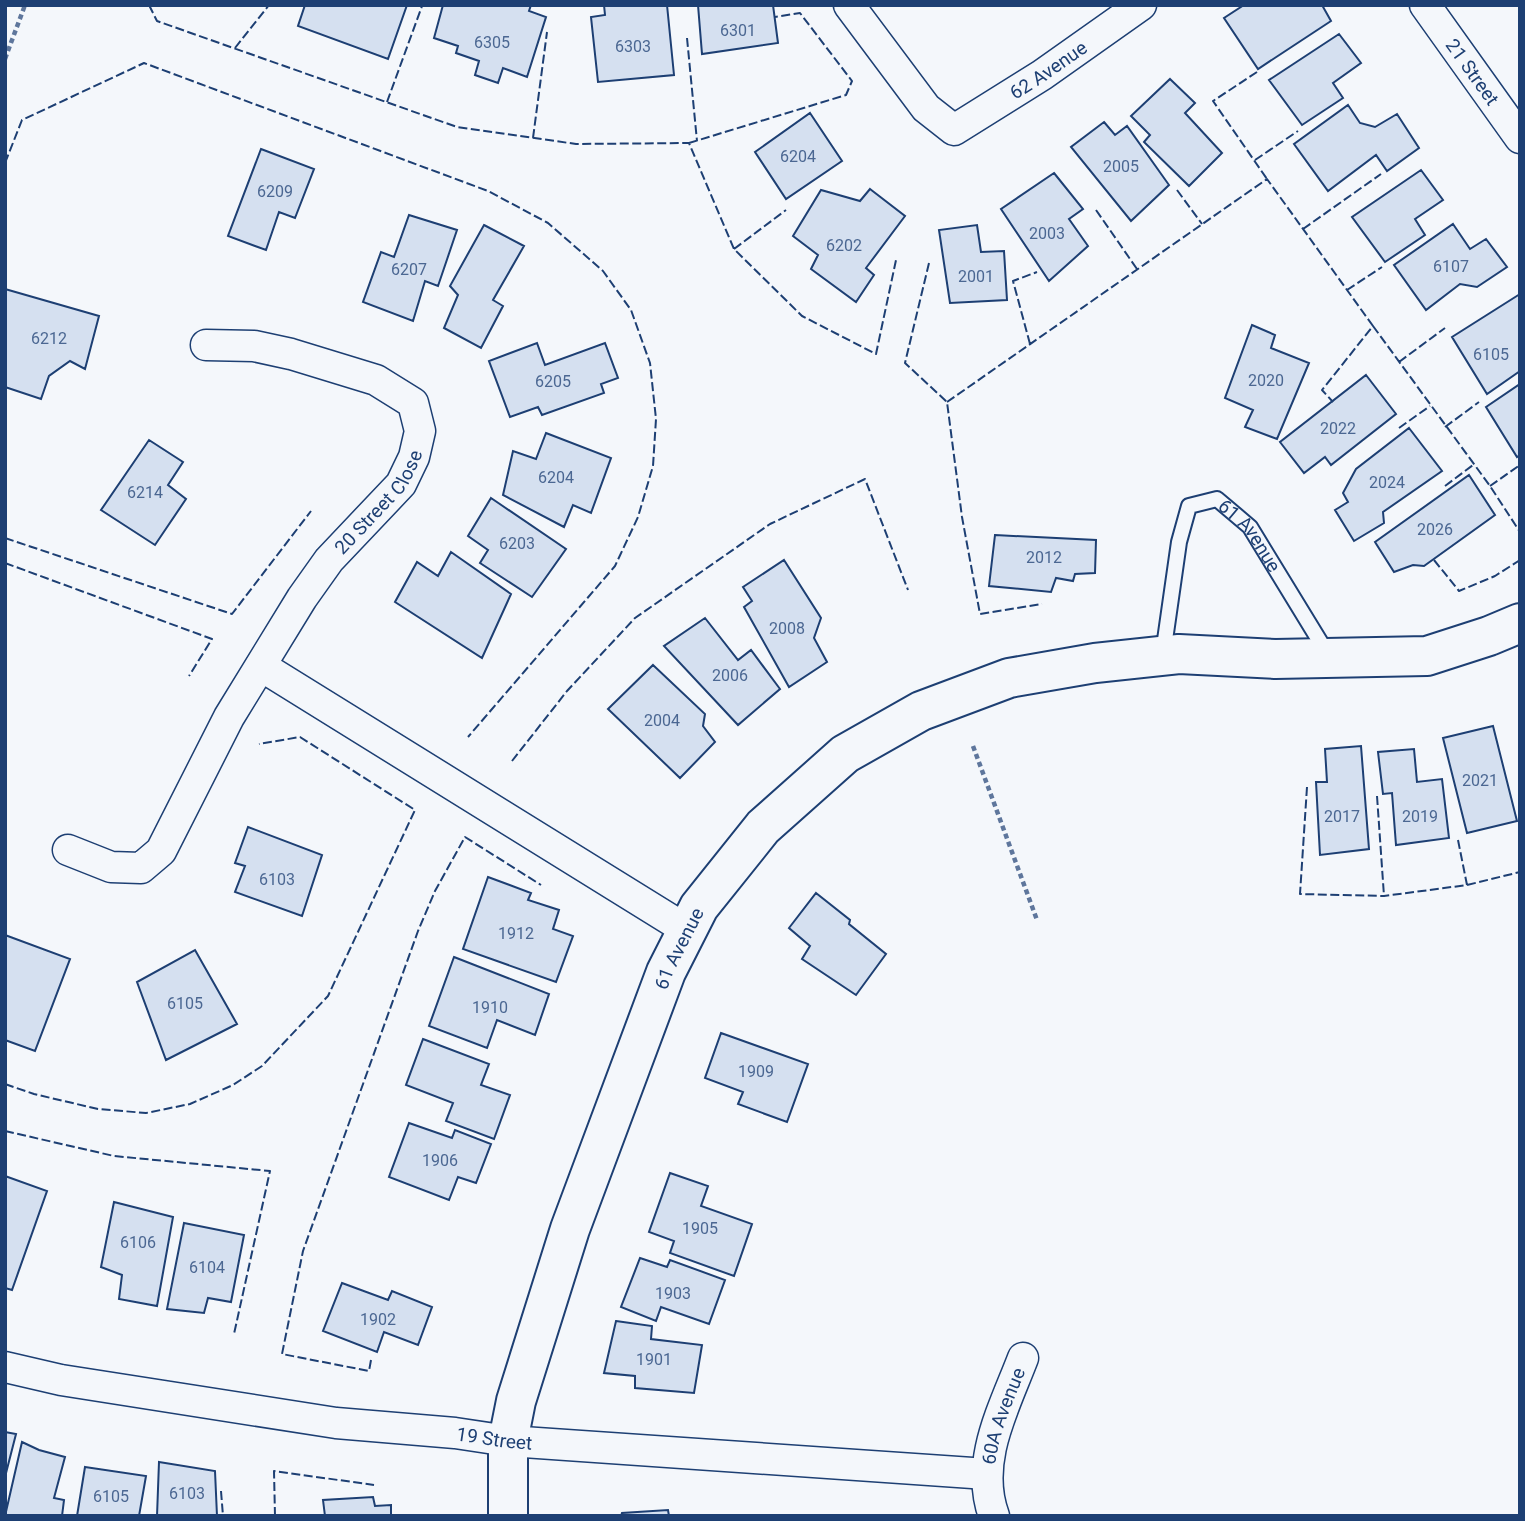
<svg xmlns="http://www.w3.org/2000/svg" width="1525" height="1521" font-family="Roboto,sans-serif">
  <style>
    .building { fill: #d5e0f0; stroke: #1d3f73; stroke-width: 2 }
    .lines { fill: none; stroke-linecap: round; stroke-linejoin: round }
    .lane-casing { stroke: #1d3f73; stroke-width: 18 }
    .street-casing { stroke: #1d3f73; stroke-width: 33 }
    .secondary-casing { stroke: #1d3f73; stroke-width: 42 }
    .path { stroke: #5e769c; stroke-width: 4.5; stroke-dasharray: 5 3.5; stroke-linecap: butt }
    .lane { stroke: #f4f7fb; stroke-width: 14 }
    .street { stroke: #f4f7fb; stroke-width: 30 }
    .secondary { stroke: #f4f7fb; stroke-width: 38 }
    .fence { stroke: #1d3f73; stroke-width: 2; stroke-dasharray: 9 3.5; stroke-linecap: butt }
    .labels { text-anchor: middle; stroke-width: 5; stroke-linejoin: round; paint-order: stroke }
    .number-label { font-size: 16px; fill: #4b6792 }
    .street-label { font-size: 19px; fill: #1d3f73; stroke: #f4f7fb }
  </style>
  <rect width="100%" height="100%" fill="#f4f7fb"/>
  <path class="building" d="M305,5H407L388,59L298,26Z
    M443,5H531L529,11L546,17L527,77L503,68L498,83L475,75L479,61L456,53L458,46L434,38Z
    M604,5H667L674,75L598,82L591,17L605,15Z
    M698,5H773L778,43L702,54Z
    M1244,5H1322L1331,21L1258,69L1224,18Z
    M1339,34L1361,63L1333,83L1343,98L1302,125L1269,80Z
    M1170,79L1195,103L1185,113L1222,153L1189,186L1144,142L1150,135L1131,116Z
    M1348,105L1360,123L1375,127L1397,114L1419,148L1387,171L1376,155L1328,191L1294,144Z
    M810,113L842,161L786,199L755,152Z
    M1104,122L1115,135L1127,126L1169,185L1131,221L1071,147Z
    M261,149L314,169L295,218L279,212L266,250L228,236Z
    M1421,170L1443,200L1415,219L1425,235L1385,262L1352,217Z
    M1054,173L1083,209L1069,219L1088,246L1049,281L1001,209Z
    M870,189L905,216L866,268L874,275L856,302L811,269L818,255L793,236L821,190L860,201Z
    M409,215L457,230L438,286L425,281L413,321L363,302L381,252L394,257Z
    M1453,224L1470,249L1486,239L1507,267L1477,287L1460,284L1426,310L1394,265Z
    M484,225L524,246L493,300L503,306L481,348L444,328L458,295L450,286Z
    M977,225L981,252L1004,251L1007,300L950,303L939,230Z
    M5,289L99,316L85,369L70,361L49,376L41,399L5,387Z
    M1520,294V371L1487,394L1452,337Z
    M1252,325L1275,335L1271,348L1309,363L1277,439L1245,427L1253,410L1225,398Z
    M537,343L545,365L605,343L618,378L601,384L604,393L542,415L538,407L510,417L489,361Z
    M1366,375L1396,414L1331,465L1325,457L1304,473L1280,442Z
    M1520,384V455L1517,457L1486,407Z
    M1409,428L1442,471L1383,512L1384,523L1354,541L1335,510L1348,502L1343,493L1356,469Z
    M546,433L611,458L591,513L573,505L564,527L503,495L513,451L536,459Z
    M149,440L183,462L168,485L186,499L155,545L101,510Z
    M1469,475L1495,515L1424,566L1413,565L1394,572L1375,542Z
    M491,498L566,549L532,597L480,563L488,550L468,536Z
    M995,535L1096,540L1095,573L1075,574L1073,581L1056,578L1051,592L989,586Z
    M451,552L511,594L482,658L395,602L417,562L438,576Z
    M784,560L821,618L814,638L827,662L789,687L744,607L752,601L743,587Z
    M705,618L738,660L751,650L780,689L738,725L664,646Z
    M653,665L705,714L703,726L715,742L680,778L608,709Z
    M1493,726L1517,821L1467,833L1443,738Z
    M1361,746L1369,849L1320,855L1316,782H1327L1325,749Z
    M1414,749L1417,782L1442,779L1449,838L1396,845L1392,793L1383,794L1378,752Z
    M248,827L322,855L302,916L235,892L245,866L235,863Z
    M488,877L531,893L528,900L559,910L553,929L573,936L556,982L463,949Z
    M816,893L850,920L849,924L886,954L856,995L802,959L810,946L789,928Z
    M5,935L70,959L35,1051L5,1040Z
    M195,950L237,1024L166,1060L137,982Z
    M454,957L549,994L535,1035L497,1020L487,1048L429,1026Z
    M721,1033L808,1064L787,1122L738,1104L743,1092L705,1078Z
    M423,1039L489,1064L481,1085L510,1095L494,1139L446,1121L453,1103L406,1085Z
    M409,1123L452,1138L455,1130L491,1144L476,1183L458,1177L449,1200L389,1177Z
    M670,1173L708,1186L701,1206L752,1224L734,1276L670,1253L674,1241L649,1232Z
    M5,1176L47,1191L12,1290L5,1288Z
    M114,1202L173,1217L157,1306L119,1299L122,1275L101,1267Z
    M184,1223L244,1235L231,1302L208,1298L204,1313L167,1309Z
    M640,1258L667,1267L670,1260L725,1280L709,1324L661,1307L656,1321L621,1307Z
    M342,1283L388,1300L392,1291L432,1307L418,1345L384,1332L377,1352L323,1331Z
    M616,1321L652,1326L651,1339L702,1345L694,1393L635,1388V1376L604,1373Z
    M5,1432L16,1434L5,1477Z
    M22,1442L39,1450L65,1457L54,1498L64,1500L62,1516H5Z
    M159,1462L215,1471L217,1516H157Z
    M85,1467L146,1476L139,1516H77Z
    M373,1497L375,1506L391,1505V1516H325L323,1500Z
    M668,1510L669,1516H621L622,1513Z"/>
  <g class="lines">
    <g class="lane-casing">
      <g id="lane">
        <path id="s1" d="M1163,654L1179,542L1189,506L1217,499L1250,527L1327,653"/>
      </g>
    </g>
    <g class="street-casing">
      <g id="street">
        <path id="s2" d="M849,5L926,108L954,130L1042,75L1141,5"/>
        <path id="s3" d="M1425,5L1520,138"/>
        <path d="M261,666L687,930"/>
        <path id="s4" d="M68,850L111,867L141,868L161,851L229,717L302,598L329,560L401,484L414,457L420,431L413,403L376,380L291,354L254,346L206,345"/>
        <path id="s5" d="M5,1367L61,1380L336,1423L455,1433L508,1441L987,1474"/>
        <path id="s6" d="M994,1516C974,1462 1004,1408 1023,1358"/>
      </g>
    </g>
    <g class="secondary-casing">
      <g id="secondary">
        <path id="s7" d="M508,1516V1441L516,1401L570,1229L666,972L699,907L763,827L845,754L921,711L1009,678L1095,663L1179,654L1275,659L1427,656L1489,636L1520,623"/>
      </g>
    </g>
    <path class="path" d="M5,59L25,5
      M973,746L1037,920"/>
    <use href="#lane" class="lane"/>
    <use href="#street" class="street"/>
    <use href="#secondary" class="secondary"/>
    <path class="fence" d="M149,5L157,21L457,127L576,144L689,143L734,249L802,316L876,354L896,260
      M687,38L697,141
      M235,48L269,5
      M1257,72L1213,101L1267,179
      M387,102L422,6
      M533,138L547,32
      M689,143L846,95L852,81L800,13L775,17
      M1255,160L1298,131
      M5,163L22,120L144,63L488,191L548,223L603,271L631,310L650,363L656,419L653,466L638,517L615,566L468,737
      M1177,190L1202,224
      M1096,210L1137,269
      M1303,229L1381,174
      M734,249L786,210
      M929,263L905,363L947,402L962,517L980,614L1042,604
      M1347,290L1382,267
      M1373,326L1490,486L1520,532
      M1030,344L1013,281L1037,272
      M1399,362L1445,328
      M947,402L1267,179L1373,326L1322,390L1333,402
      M1445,427L1479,402
      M1399,428L1430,406
      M1445,486L1473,465
      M1490,486L1520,465
      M5,538L232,614L311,511
      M1434,560L1459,591L1495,576L1520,560
      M5,563L212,639L189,676
      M512,761L567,691L635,618L770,524L865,479L908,590
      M1307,787L1300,894L1384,896L1467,885L1520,872
      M1377,796L1384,896
      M1458,840L1467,885
      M5,1084L34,1094L98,1109L146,1113L190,1104L233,1085L262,1066L328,996L415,810L300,737L259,744
      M5,1131L114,1156L270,1171L234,1334
      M371,1360L369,1371L282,1354L303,1251L418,931L435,891L465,837L541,885
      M221,1491L223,1516
      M275,1516L274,1471L374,1485"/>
  </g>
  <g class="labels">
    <g class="number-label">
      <text x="738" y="36">6301</text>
      <text x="492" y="48">6305</text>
      <text x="633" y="52">6303</text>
      <text x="798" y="162">6204</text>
      <text x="1121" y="172">2005</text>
      <text x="275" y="197">6209</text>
      <text x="1047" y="239">2003</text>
      <text x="844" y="251">6202</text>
      <text x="1451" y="272">6107</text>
      <text x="409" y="275">6207</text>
      <text x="976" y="282">2001</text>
      <text x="49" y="344">6212</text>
      <text x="1491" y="360">6105</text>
      <text x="1266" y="386">2020</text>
      <text x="553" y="387">6205</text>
      <text x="1338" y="434">2022</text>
      <text x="556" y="483">6204</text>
      <text x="1387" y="488">2024</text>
      <text x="145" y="498">6214</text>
      <text x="1435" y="535">2026</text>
      <text x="517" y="549">6203</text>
      <text x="1044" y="563">2012</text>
      <text x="787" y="634">2008</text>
      <text x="730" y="681">2006</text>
      <text x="662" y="726">2004</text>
      <text x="1480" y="786">2021</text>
      <text x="1342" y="822">2017</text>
      <text x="1420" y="822">2019</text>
      <text x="277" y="885">6103</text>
      <text x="516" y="939">1912</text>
      <text x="185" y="1009">6105</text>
      <text x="490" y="1013">1910</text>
      <text x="756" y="1077">1909</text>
      <text x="440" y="1166">1906</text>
      <text x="700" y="1234">1905</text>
      <text x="138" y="1248">6106</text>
      <text x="207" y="1273">6104</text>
      <text x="673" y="1299">1903</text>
      <text x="378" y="1325">1902</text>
      <text x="654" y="1365">1901</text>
      <text x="187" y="1499">6103</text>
      <text x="111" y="1502">6105</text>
    </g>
    <g class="street-label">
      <text dy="7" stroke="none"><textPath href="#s2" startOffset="276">62 Avenue</textPath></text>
      <text dy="7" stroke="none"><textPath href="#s3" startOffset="82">21 Street</textPath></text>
      <text dy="7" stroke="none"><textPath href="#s4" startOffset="516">20 Street Close</textPath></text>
      <text dy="7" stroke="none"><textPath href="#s1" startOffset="229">61 Avenue</textPath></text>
      <text dy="7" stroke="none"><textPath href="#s7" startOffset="597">61 Avenue</textPath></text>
      <text dy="7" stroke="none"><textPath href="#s6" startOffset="103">60A Avenue</textPath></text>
      <text dy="7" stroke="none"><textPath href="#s5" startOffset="495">19 Street</textPath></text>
    </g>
  </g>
  <rect width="1525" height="1521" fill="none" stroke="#1d3f73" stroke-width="14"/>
</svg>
